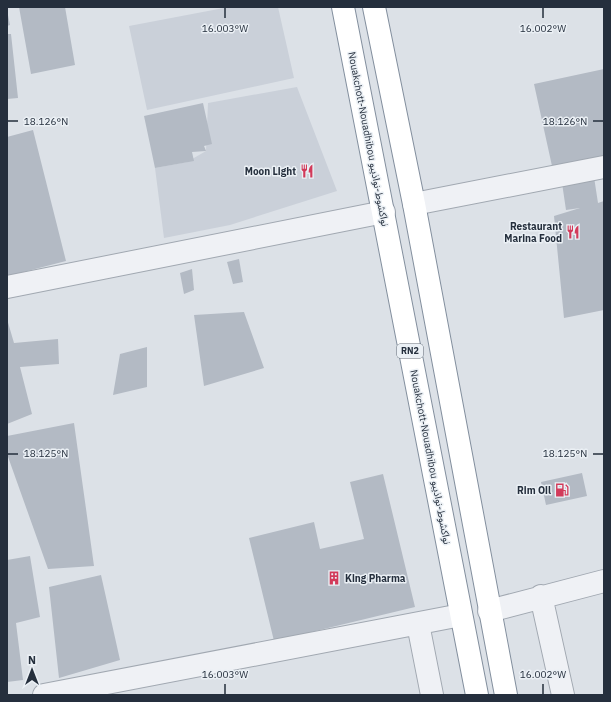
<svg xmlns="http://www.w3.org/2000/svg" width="611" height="702" font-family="'IBM Plex Sans','Noto Sans Arabic',sans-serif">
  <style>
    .built { fill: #cad0d9 }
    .building { fill: #b3bac4 }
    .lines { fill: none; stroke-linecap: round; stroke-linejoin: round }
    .minor-casing { stroke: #a1a8b1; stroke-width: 24 }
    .highway-casing { stroke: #838f9e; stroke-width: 24 }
    .minor { stroke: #eff1f5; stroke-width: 22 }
    .highway { stroke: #fff; stroke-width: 22 }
    .ticks { fill: none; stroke: #252f3d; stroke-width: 1.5 }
    .labels { text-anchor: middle; stroke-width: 3; stroke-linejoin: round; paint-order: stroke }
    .shield { fill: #ebf0f5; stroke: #606974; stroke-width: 1 }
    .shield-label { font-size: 9px; font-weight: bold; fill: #252f3d }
    .street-label { font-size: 10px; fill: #252f3d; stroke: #ebf0f5 }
    .poi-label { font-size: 10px; font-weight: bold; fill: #252f3d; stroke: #ebf0f5; text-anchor: end }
    .ticks-label { font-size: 10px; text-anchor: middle; fill: #252f3d; stroke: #ebf0f5; stroke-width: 3; stroke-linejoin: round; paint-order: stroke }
  </style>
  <rect width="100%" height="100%" fill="#dce1e7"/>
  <path class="built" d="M229,7H278L294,78L147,110L129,26Z
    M297,87L337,191L230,225L164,238L155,168L187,162L206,151L208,103Z"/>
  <path class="building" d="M19,7H65L75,65L31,74Z
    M7,10L10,25L7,26Z
    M7,34H11L18,98L7,99Z
    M604,69V156L552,166L534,84Z
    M203,103L212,144L204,146L206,151L192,152L194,161L155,168L144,116Z
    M33,130L66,261L8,276L7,137Z
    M594,177L598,203L604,201V310L564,318L554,216L580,208L566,210L562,183Z
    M239,259L243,282L233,284L227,262Z
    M192,269L194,290L184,294L180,273Z
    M244,312L264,368L204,386L194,315Z
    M7,319L14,343L58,339L59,364L20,367L32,414L7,424Z
    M147,347V387L113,395L120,354Z
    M74,423L94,566L48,569L7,454V436Z
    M582,473L587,496L546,505L541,482Z
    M383,474L415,607L274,641L249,538L314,522L320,549L364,539L350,482Z
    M30,556L40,617L16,623L23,680L7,682V560Z
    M101,575L120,660L59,678L49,587Z"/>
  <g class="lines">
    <g class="minor-casing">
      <path id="minor" d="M414,204L604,167
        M7,287L384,212
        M541,596L563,695
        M489,611L604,581
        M418,624L432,695
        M44,695L461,615"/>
    </g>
    <g class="highway-casing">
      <path id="highway" d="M343,7L477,695
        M374,7L414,204L506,695"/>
    </g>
    <use href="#minor" class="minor"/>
    <use href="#highway" class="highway"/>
  </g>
  <path class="ticks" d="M225,8V18M543,8V18M8,121H18M593,121H603M8,454H18M593,454H603M225,684V694M543,684V694"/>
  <defs>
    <g id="restaurant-bare" transform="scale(1.08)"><path d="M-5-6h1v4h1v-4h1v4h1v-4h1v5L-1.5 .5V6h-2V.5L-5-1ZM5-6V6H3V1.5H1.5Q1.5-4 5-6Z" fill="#d23a5a" stroke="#ebf0f5" stroke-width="2.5" paint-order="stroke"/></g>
    <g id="fuel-bare" transform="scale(1.08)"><path d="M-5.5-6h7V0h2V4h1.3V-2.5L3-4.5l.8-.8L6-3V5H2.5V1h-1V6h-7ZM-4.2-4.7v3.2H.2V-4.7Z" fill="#d23a5a" stroke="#ebf0f5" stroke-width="2.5" paint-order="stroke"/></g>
    <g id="building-bare" transform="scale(1.08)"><path d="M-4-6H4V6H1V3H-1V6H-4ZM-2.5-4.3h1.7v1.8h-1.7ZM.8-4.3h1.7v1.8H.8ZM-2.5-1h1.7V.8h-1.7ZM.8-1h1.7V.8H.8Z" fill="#d23a5a" stroke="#ebf0f5" stroke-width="2.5" paint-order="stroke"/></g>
  </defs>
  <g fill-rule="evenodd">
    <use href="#restaurant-bare" x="307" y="171"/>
    <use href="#restaurant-bare" x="573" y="232"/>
    <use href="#fuel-bare" x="562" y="490"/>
    <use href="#building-bare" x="334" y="578"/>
  </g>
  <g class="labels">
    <rect class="shield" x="397" y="344" width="26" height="14" rx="3"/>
    <g class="shield-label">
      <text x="410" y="354">RN2</text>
    </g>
    <g class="street-label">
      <text transform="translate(369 139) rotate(79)" y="4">Nouakchott-Nouadhibou نواكشوط-نواذيبو</text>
      <text transform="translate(431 457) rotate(79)" y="4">Nouakchott-Nouadhibou نواكشوط-نواذيبو</text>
    </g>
    <g class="poi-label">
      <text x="296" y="175">Moon Light</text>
      <text x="562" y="230">Restaurant<tspan x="562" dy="12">Marina Food</tspan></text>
      <text x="551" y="494">Rim Oil</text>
      <text x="345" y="582" text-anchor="start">King Pharma</text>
    </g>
  </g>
  <g class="ticks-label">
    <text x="225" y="32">16.003°W</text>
    <text x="543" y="32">16.002°W</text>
    <text x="46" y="125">18.126°N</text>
    <text x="565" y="125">18.126°N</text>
    <text x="46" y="457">18.125°N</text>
    <text x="565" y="457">18.125°N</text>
    <text x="225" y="678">16.003°W</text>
    <text x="543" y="678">16.002°W</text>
  </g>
  <rect width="611" height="702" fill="none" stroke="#252f3d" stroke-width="16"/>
  <g transform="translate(32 670)" stroke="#ebf0f5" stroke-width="3" paint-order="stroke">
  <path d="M0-3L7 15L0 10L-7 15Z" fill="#252f3d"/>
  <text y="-6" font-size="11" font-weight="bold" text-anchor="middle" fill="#252f3d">N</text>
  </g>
</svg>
